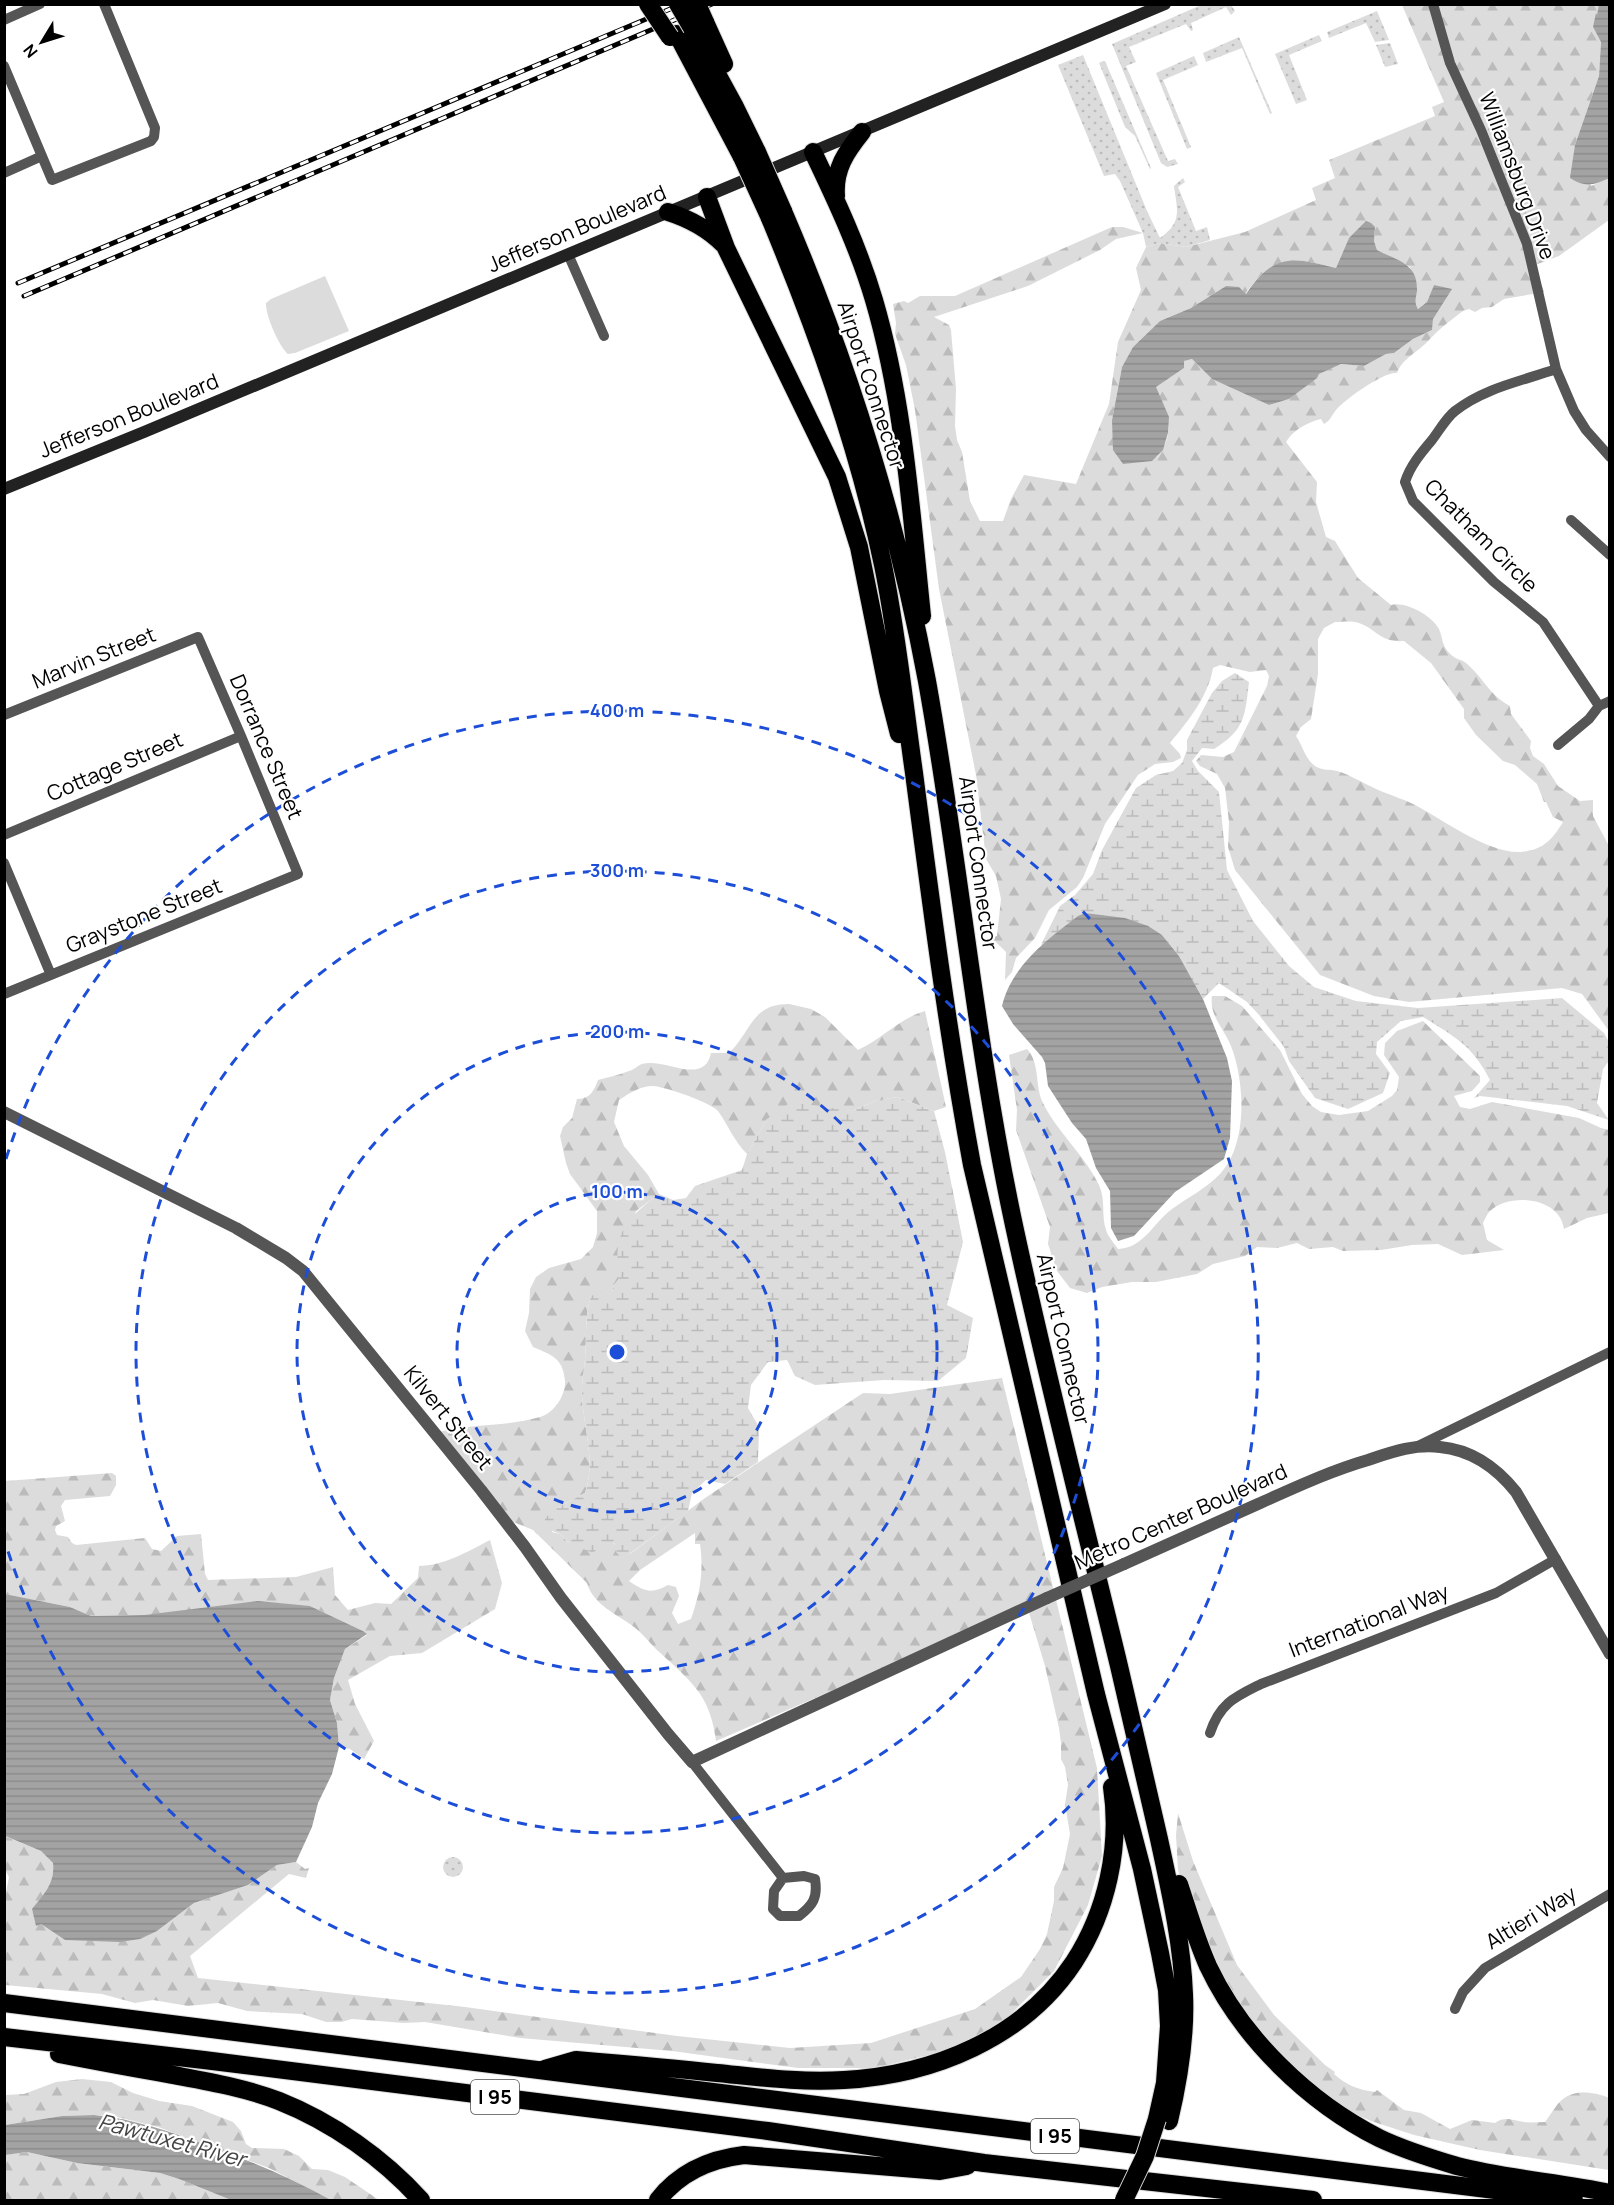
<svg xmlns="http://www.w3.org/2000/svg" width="1614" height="2205" font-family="Manrope,sans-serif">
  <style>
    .grass { fill: url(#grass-dots) }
    .forest { fill: url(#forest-firs); fill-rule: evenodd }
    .wetland { fill: url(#wetland-marsh) }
    .park { fill: #dcdcdc }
    .water { fill: url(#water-rules) }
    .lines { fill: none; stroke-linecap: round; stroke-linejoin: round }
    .motorway-casing { stroke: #dbdbdb; stroke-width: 20 }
    .minor { stroke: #555; stroke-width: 10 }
    .tertiary { stroke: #555; stroke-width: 12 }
    .secondary { stroke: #222; stroke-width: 12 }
    .motorway { stroke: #000; stroke-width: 18 }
    .rail-casing { stroke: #000; stroke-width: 5 }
    .rail { stroke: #fff; stroke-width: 3; stroke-dasharray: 9; stroke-linecap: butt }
    .motorway-bridge-casing { stroke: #dbdbdb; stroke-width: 20; stroke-linecap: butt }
    .tertiary-bridge { stroke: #555; stroke-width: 12 }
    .motorway-bridge { stroke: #000; stroke-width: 18 }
    .ring { fill: none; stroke: #1d4ed8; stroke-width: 3; stroke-dasharray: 10 8 }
    .labels { text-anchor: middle; stroke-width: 4.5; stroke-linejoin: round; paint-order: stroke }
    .shield { fill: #fff; stroke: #4c4c4c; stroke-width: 1.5 }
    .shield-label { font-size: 20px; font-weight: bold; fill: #000 }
    .street-label { font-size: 21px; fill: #000; stroke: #fff }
    .water-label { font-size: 22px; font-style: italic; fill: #444; stroke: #fff }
    .centre { fill: #1d4ed8; stroke: #fff; stroke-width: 3 }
    .ring-label { font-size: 18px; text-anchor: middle; font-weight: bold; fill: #1d4ed8; stroke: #fff; stroke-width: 4.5; stroke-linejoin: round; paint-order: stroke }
  </style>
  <defs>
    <pattern id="grass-dots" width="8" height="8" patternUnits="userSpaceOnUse" patternTransform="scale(1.5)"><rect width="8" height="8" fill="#dcdcdc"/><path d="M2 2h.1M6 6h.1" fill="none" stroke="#bbb" stroke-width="1.8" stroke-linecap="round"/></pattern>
    <pattern id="forest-firs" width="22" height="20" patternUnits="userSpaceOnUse" patternTransform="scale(1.5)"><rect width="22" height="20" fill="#dcdcdc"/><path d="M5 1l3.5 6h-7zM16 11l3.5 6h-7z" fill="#bbb"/></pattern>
    <pattern id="wetland-marsh" width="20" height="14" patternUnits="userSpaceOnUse" patternTransform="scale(1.5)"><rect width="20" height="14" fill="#dcdcdc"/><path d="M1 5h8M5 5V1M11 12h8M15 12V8" fill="none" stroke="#bbb"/></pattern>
    <pattern id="water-rules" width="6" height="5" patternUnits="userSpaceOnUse" patternTransform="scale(1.5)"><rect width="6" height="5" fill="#a3a3a3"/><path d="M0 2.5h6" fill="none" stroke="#8b8b8b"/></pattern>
  </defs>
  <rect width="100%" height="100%" fill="#fff"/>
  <path class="grass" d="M1201,5H1231L1235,11L1231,15L1226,7L1191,23L1193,30L1191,31L1186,24L1129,47L1136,62L1126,66L1168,161L1175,159L1178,164L1167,167L1161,163L1112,44Z
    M1377,11L1389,40L1375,42L1366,23L1329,38L1327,32Z
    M1319,35L1322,41L1289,55L1307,100L1296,104L1275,54Z
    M1239,37L1272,113L1270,114L1242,48L1206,62L1203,53Z
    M1390,43L1398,64L1385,67L1376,45Z
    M1083,55L1147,211L1160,238C1183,222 1177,210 1174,186L1183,178L1185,182L1178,187L1196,231L1207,227L1210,240L1186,247L1160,243L1146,247L1143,233L1120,181L1115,174L1104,176L1058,65Z
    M1194,56L1198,65L1163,80L1191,147L1187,149L1156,73Z
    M1103,61H1105L1151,168L1150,169L1135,136L1125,127L1099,63Z
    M443 1867a10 10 0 1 1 20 0a10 10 0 1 1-20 0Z"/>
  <path class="forest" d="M1402,5H1599L1597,16L1593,27L1601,41L1599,76L1575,145L1591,186L1609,178V220L1559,256L1535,265L1544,292L1504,299L1492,307L1482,308L1475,312L1469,309L1463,311C1451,320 1440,328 1430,339C1419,352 1403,357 1397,373C1384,371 1344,400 1336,410C1331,416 1331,420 1324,424L1321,419C1308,422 1293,430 1286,442L1317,482L1316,502L1326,537L1335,541L1358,578L1391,605C1406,601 1432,616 1439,629C1444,641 1441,647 1454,657C1458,660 1463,660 1466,663C1483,677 1488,694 1510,706L1511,714L1531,741L1530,748L1533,756L1544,764L1558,786L1580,801L1593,800V816L1609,846V1031L1582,994L1562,988L1409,1002L1374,996L1320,975L1235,870L1228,847L1229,822L1225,788L1217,774L1200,766L1196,761L1201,755L1223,757L1234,752L1267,686L1269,676L1266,670L1250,672L1220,665L1213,668C1208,697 1188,721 1170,743L1180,754L1181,758L1173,762L1155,764L1138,775L1105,824L1083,878L1077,887L1049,910L1035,938L1016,958L1012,972L1005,980L1006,952L995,941H983L997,936L1001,899L996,876L986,859L976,775L939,589L915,410L906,365L895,334L896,323L893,304L904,301L908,303L920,296H955L1112,227H1123L1143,233L1116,239L1100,250L1028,286L934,317L949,325L951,330L956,389L955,426L957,440L962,452L970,501L980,521H1003L1011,499L1024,475L1076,484L1109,404L1118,342L1141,290L1136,268L1146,247L1160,243L1186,247L1245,232L1316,200L1312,188L1335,178L1329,160L1435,116L1432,107L1444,102ZM1375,227L1374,241L1377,250L1410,267L1417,287L1415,305L1418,309L1427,302L1434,285L1432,330L1413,339L1394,353L1386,354L1364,366L1341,364L1329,369L1319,374L1289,399L1269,405L1212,379L1192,359L1183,361L1184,368L1155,387C1167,412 1177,432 1157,457L1112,420L1122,367L1133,347L1160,321L1191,308L1226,286L1245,294C1273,255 1293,257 1336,268L1349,238ZM1335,622C1341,622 1349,621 1355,622C1375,626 1378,643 1404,641L1431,663L1464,709V718L1476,735L1503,761L1515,765L1537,784L1544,802H1546L1553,817L1563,822C1552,840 1543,850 1521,852C1488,854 1441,818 1413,804C1403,799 1393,796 1383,792C1370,787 1349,774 1337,771C1330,769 1322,771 1315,766C1305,759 1303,746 1296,736L1301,727L1311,719L1318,674V639L1324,628Z
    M1212,996H1225L1242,1006L1280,1050L1302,1094L1312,1106L1321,1112L1339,1115L1368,1111L1392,1096L1397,1090L1399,1077L1384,1055L1385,1043L1397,1031L1423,1021L1480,1076V1082L1472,1091L1454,1096L1460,1107L1470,1109L1492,1102L1579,1118L1601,1128L1609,1130V1213L1587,1218L1564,1229C1560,1197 1510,1192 1490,1211C1487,1214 1485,1219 1483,1223L1487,1240L1504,1250L1462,1255L1438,1244L1412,1245L1381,1250L1343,1251L1333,1247L1309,1249L1297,1243L1277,1248L1257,1247L1245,1256L1213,1264L1197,1274L1156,1282H1132L1102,1287L1087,1293L1070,1288L1057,1271L1048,1244L1050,1227L1016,1130L1017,1110L1009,1055L1027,1049C1040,1063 1035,1084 1042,1101C1056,1131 1084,1154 1099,1185C1106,1200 1101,1215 1106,1230C1108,1237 1115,1244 1118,1249C1144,1248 1153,1223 1172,1209C1187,1198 1207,1188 1220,1174C1248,1144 1245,1082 1231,1046C1224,1028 1209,1016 1212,996Z
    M789,1004L811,1009L825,1017L858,1050C882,1039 900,1018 925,1011L946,1107L934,1111L897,1097L875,1101L852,1111L834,1110L767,1119L747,1154C734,1141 728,1125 718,1111C710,1102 666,1087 653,1086C640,1086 630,1093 619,1100L614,1122L624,1146L648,1175L659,1194L636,1211L619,1269L621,1277L613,1286L612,1294L591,1296C584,1318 587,1338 585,1360C584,1372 581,1385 582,1397C584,1430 596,1461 585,1493L557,1508L552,1532L560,1534L569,1543L611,1542L630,1554L705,1498L863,1393L890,1394L1002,1378L1097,1768L1102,1856L1088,1905L1054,1971L997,2028L938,2056H924L875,2068H798L672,2051L520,2038L425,2022L404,2023L352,2019L341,2022H326L302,2014L247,2011L218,2003L188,2006L153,2000L135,2003L102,1994L5,1985L4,1902L9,1877L5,1870L4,1836L41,1851L53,1863C55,1883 44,1894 32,1910L41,1924L65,1940L157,1931L194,1903L248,1885L277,1865L296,1862L305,1869L309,1868L306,1878L289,1874L190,1956L198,1978L465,2007L677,2036L790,2048L871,2043L975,2009L1021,1977L1040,1949L1047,1934L1054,1901V1887L1063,1868L1070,1834L1065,1804L1068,1785L1065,1767L1061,1759V1743L1059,1728L1045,1666L1027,1606L716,1741C710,1693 690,1681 657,1650C649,1642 642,1633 634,1627C617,1614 593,1605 587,1583L533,1530L511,1521L439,1432C471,1423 507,1427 540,1417C554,1413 566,1395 565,1381C563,1358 552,1355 533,1347L525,1331L529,1313L530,1289L536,1277L549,1268L581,1259L593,1247L597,1233V1211L570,1174L566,1163L560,1136L563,1127L572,1118L577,1099C590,1099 594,1091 598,1080C608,1077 619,1075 629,1071C634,1070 637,1066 642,1064C664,1057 704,1087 711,1053H729C752,1031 751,1004 789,1004ZM695,1533V1544H700C704,1571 700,1593 691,1619L678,1624L672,1613L679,1596L676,1587L668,1585C652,1594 645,1592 629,1581L640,1570Z
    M112,1473L116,1476V1485L110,1496L65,1500L61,1506L65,1521L56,1526L55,1530L57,1535L68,1537L72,1543L76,1545L145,1538L152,1549L161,1551L177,1536L201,1534L205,1574L208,1580L296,1577L333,1567L335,1595L348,1610L375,1603L391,1604L418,1578L419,1566C443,1566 469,1551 490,1540L502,1583L495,1609L422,1653L390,1656L348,1680L355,1704L374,1741L364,1759L350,1749L339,1747L337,1723L330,1700L334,1678L345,1649L367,1635L363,1631L310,1606L176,1612L144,1615L91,1616L70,1607L5,1594V1481Z
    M1178,1813L1193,1861L1237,1965L1274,2015L1325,2065L1335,2072L1334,2074C1346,2085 1359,2090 1375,2092L1377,2090L1404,2110L1421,2113L1450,2129L1472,2120L1495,2123C1505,2116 1511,2120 1524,2122C1530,2123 1538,2122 1545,2122C1550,2116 1556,2104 1563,2099C1575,2089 1596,2092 1609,2098V2170L1480,2150L1414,2135L1371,2121L1332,2104L1306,2085L1226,1992L1183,1890L1178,1870L1176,1835Z
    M82,2079L111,2082L133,2093L159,2101L192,2106L233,2122L241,2131L246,2144L252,2148L284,2149L299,2156L312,2169L328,2170L345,2177L379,2200H331L269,2168L158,2127L117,2117L94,2115L62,2116L5,2125V2095L24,2094L56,2082Z
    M27,2152L77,2163L160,2173L179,2179L231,2200H5L4,2155Z"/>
  <path class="wetland" d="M1235,673L1249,682C1245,716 1245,730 1214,749L1202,748L1192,761L1198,771L1219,792L1227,870L1253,921L1289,966L1314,987L1356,1001L1418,1008L1562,998L1604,1033L1609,1042V1061L1603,1069L1597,1103L1609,1120L1567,1106L1480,1096L1474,1098L1490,1080C1472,1045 1455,1037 1423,1017L1401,1021L1377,1042L1376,1054L1390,1073L1383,1093L1348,1109L1315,1098L1289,1061L1284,1047L1259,1015L1247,1002L1219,983L1203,999L1179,956L1162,935L1041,945L1060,906L1075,895L1093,874L1102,850L1136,788L1156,775L1173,771L1182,763L1187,750V740L1212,693L1222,681Z
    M897,1097L934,1111L945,1152L963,1242L947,1305L973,1318L966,1358L938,1381L884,1380L815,1385L795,1376L787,1360L768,1362L751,1385L748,1408L759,1427L758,1462L725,1484L706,1480L692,1493L688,1511L628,1555L621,1557L616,1552L615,1544C605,1539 600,1547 593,1553L569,1543L560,1534L545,1528V1518L557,1508L585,1493C596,1461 584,1430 582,1397C581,1385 584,1372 585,1360C587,1338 584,1318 591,1296L600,1292L612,1293L613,1286L620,1277C611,1234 627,1218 659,1194L673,1200L686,1198L695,1186L742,1170L747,1154L767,1119L791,1102L852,1111L875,1101Z"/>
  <path class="park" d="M325,276L349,331L295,353L288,354C279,347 265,314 266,303L271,299Z"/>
  <path class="water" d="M1599,4L1609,5L1610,178C1593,185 1586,188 1570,178L1575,145L1599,76L1601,42L1593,27L1596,13L1597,15Z
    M1366,221L1371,223L1375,227L1374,241L1377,250C1398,261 1418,263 1417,291C1416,298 1414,303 1418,309L1427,302L1434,285L1452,289L1433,319L1432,330L1413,339L1394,353L1386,354L1364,366L1341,364L1319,374L1317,378L1289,399L1269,405L1212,379L1192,359L1184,361V368L1156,387L1169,417L1168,433L1163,450L1152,461L1123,464L1113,450L1112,420L1122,367L1133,347L1160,321L1191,308L1226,286L1239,287L1246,294C1274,253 1292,257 1336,268L1349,238Z
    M1085,913L1125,918L1148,926L1162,935L1179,956L1203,999L1227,1058L1232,1081L1230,1138L1224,1159L1175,1192L1134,1236L1118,1241L1111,1228L1110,1191L1096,1168L1086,1139L1072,1123L1048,1086L1045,1063L1042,1057L1013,1024L1002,1006C1012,965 1047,940 1078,916Z
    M5,1594L70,1607L91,1616L144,1615L258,1601L310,1606L363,1631L367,1634L345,1649L334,1678L330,1700L337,1723L339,1747L332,1774L318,1803L312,1827L296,1862L277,1865L248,1885L194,1903L157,1931L140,1939L120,1942L65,1940L41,1924L36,1926L32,1909C44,1894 55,1883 53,1863L41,1851L5,1836Z
    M94,2115C135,2119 171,2132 209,2146C251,2161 292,2178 331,2200H231L179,2179L160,2173L77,2163L27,2152L5,2155V2125L62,2116Z"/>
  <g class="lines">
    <g class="motorway-casing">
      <path id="motorway" d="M705,22L724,64
        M692,28L734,105L757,152
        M677,34L742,157
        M813,152C836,200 859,249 874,300C904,402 911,511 922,616
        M836,196C834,169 846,152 862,132
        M707,197L726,248L837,477L859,547L888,691L899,734
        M783,211C848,362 897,520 927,681C959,859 975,1039 1012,1216C1044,1367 1083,1517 1119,1666C1132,1724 1146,1781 1159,1839C1170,1890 1182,1942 1184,1994C1186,2037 1179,2079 1169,2121
        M668,212C690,219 707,228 723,244
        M769,216C816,329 858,445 883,565C897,633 904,703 914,773C931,903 948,1035 972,1165L1096,1694L1142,1869L1160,1953L1167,1990L1169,2026L1165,2083L1157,2119
        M1179,1884C1188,1911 1196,1939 1208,1966C1242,2038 1308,2102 1379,2138C1404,2150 1430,2158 1457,2166C1506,2179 1559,2182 1610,2193
        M4,2003L1574,2200
        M4,2037L204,2060L768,2131L984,2163L1313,2200
        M59,2054C95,2061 132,2068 168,2074C205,2081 243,2087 279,2101C332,2122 383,2158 421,2200
        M545,2069L576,2060C623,2064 670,2068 717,2073C758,2077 802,2083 844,2080C933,2075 1024,2038 1074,1962C1107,1911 1121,1847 1112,1787
        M658,2200C679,2173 710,2159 744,2155L940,2171L967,2166"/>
    </g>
    <path class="minor" d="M1433,4L1450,63L1481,130L1527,244L1556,369L1574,411L1586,430L1610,457
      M4,20L40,4
      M4,66L52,180L151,141L154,137L155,128L104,4
      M4,173L42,156
      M568,254L604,336
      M1556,369C1522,381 1484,388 1455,411C1446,418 1439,431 1432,440C1421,453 1410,466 1405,482L1413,501L1494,582L1543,622L1599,706L1610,701
      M1571,520L1610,555
      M4,715L198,637L241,736L298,874L4,994
      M1558,745L1589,719L1599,706
      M4,835L241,736
      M4,863L51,975
      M1416,1447L1610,1352
      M1210,1733C1220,1703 1235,1697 1261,1684L1496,1593L1556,1559
      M692,1762L783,1878L774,1891L773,1909L780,1916H799C813,1905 818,1898 815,1879L804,1876L783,1878
      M1455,2009L1463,1992L1485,1968L1610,1894"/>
    <path class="tertiary" d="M4,1112L236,1228L286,1258L303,1271L481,1490L525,1547L561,1598L668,1734L692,1762L1047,1598
      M1124,1564C1169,1544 1213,1524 1258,1504C1294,1488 1330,1471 1368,1460C1392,1452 1414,1444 1440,1447C1472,1450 1496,1467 1516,1492L1610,1654"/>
    <path class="secondary" d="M4,489L144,432L1165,4"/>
    <use href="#motorway" class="motorway"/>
    <g class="rail-casing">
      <path id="rail" d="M18,283L682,4
        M24,296L712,4"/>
    </g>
    <use href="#rail" class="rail"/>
    <g class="motorway-bridge-casing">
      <path id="motorway-bridge" d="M648,4L670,37
        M678,4L692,28
        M697,4L705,22
        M757,152L783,211
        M742,157L769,216
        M1124,2200L1145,2156L1157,2119"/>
    </g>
    <path class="tertiary-bridge" d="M1047,1598L1124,1564"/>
    <use href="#motorway-bridge" class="motorway-bridge"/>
  </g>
  <g class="ring">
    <circle cx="617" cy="1352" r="160"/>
    <circle cx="617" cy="1352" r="320"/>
    <circle cx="617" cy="1352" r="481"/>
    <path d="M6 1159A641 641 0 1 1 6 1545"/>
  </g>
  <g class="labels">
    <g class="shield">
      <rect x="471" y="2080" width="48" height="34" rx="4.5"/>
      <rect x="1031" y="2119" width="48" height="34" rx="4.5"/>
    </g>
    <g class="shield-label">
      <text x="495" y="2104">I 95</text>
      <text x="1055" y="2143">I 95</text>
    </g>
    <g class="street-label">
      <text transform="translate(1517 176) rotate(69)" y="7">Williamsburg Drive</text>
      <text transform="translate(577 229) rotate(-23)" y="7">Jefferson Boulevard</text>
      <text transform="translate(871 385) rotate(72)" y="7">Airport Connector</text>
      <text transform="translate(129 416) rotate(-22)" y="7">Jefferson Boulevard</text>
      <text transform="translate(1481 536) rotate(45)" y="7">Chatham Circle</text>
      <text transform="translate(94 658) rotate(-22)" y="7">Marvin Street</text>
      <text transform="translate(266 747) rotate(67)" y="7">Dorrance Street</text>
      <text transform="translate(115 767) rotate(-23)" y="7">Cottage Street</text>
      <text transform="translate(978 863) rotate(82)" y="7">Airport Connector</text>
      <text transform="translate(144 916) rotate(-22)" y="7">Graystone Street</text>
      <text transform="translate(1063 1339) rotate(77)" y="7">Airport Connector</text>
      <text transform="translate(448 1418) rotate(51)" y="7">Kilvert Street</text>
      <text transform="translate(1181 1517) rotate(-24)" y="7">Metro Center Boulevard</text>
      <text transform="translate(1369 1621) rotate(-21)" y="7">International Way</text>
      <text transform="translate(1531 1918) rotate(-31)" y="7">Altieri Way</text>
    </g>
    <g class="water-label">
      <text transform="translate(172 2140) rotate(15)" y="8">Pawtuxet River</text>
    </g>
  </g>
  <circle cx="617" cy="1352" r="9" class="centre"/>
  <g class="ring-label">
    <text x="617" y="717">400 m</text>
    <text x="617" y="877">300 m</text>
    <text x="617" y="1038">200 m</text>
    <text x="617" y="1198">100 m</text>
  </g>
  <rect width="1614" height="2205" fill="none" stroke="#000000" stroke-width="12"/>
  <g transform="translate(42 42) rotate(232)" stroke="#ffffff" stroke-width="4.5" paint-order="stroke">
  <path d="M0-4.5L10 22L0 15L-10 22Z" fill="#000000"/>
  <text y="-9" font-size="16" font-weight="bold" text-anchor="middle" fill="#000000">N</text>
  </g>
</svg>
